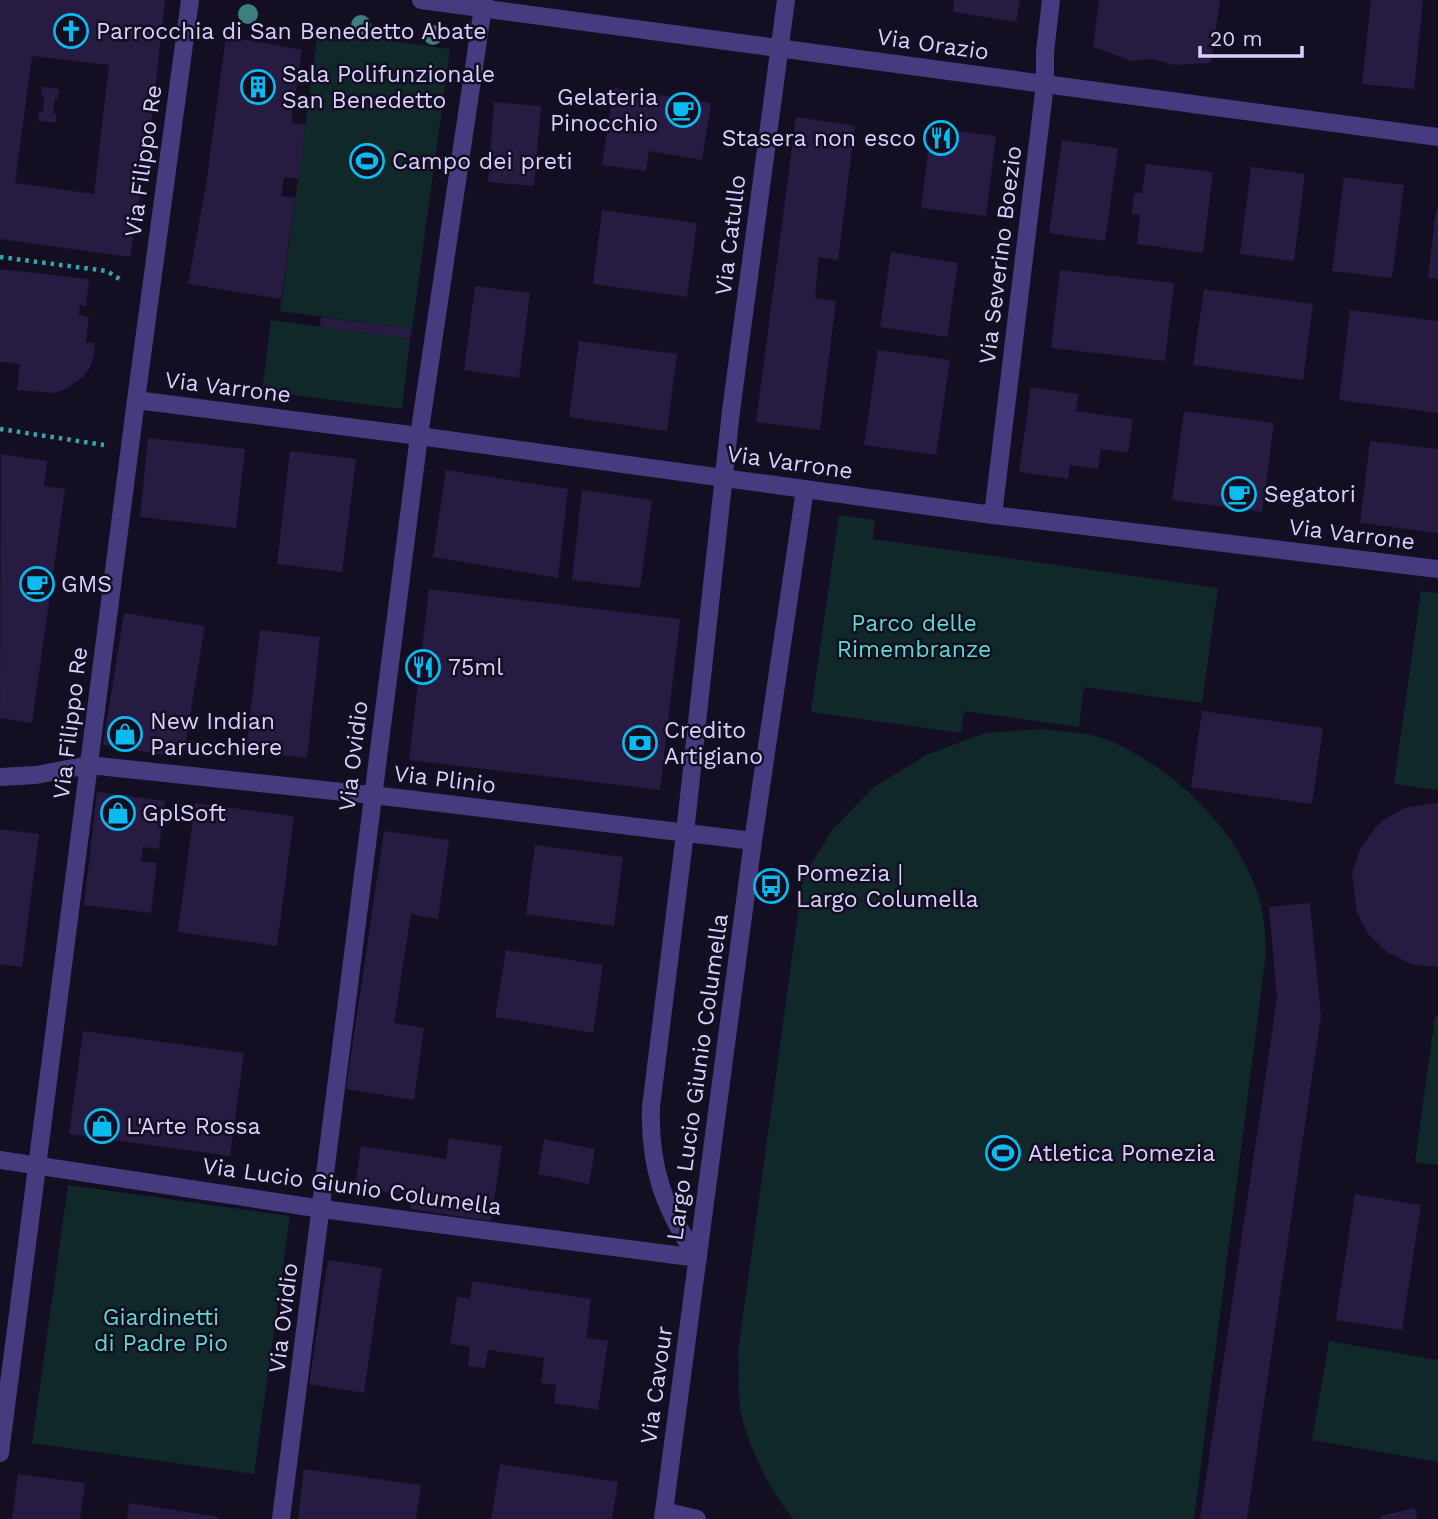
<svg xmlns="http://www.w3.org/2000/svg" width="1438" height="1519" font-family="'Work Sans',sans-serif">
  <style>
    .green { fill: #11282a }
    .building { fill: #271b41; fill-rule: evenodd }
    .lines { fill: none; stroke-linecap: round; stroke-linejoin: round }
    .path { stroke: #33a6ae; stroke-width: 4.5; stroke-dasharray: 3.5 5; stroke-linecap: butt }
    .minor { stroke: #463b7e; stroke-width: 18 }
    .tree { fill: #3d7e7e }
    .labels { text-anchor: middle; stroke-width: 5; stroke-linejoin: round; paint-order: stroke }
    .poi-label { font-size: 23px; fill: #dacffd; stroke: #130e21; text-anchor: start }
    .street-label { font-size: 23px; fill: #dacffd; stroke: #130e21 }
    .park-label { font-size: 23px; fill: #5fdaca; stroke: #130e21 }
  </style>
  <rect width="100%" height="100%" fill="#130e21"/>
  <path class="green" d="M318,31L450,49L412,329L280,311Z
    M271,320L410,339L402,409L262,391Z
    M839,515L875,520L873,539L1218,588L1202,703L1084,687L1079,727L964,711L961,733L811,712Z
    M1421,591L1438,593V790L1394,784Z
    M1043,729C1062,732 1085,732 1102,738C1172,764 1247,836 1262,910C1265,924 1265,939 1266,953L1194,1519H794C771,1495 745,1441 740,1407C738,1390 739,1371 738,1353L803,877L833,829L874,787L926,755L985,733Z
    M1435,1016H1438V1165L1415,1162Z
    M68,1185L290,1216L254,1474L32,1443Z
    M1329,1341L1438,1360V1462L1312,1440Z"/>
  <path class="building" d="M0,0H165L151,126L130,257L0,239ZM32,56L109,65L94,194L15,183Z
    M954,0H1020L1016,22L953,12Z
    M1099,0H1220L1211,63L1174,65L1154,59L1132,61L1093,47Z
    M1371,0H1423L1414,89L1362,84Z
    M226,36L302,50L291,123L305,125L299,179L284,177L281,196L295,198L281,299L188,284L206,185Z
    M42,87L59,89L58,99L55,98L53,113L56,114V123L38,121L39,112H43L44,97L41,96Z
    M614,88L711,103L702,160L649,151L646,171L602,165Z
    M494,102L541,106L534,186L488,182Z
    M796,117L855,126L838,260L819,257L815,298L836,301L820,430L756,422Z
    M931,128L996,136L986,216L921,208Z
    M1062,140L1118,148L1105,241L1049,233Z
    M1146,164L1213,172L1203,253L1137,244L1140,215L1132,214L1134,193H1142Z
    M1251,167L1305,174L1294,261L1240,254Z
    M1344,177L1404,185L1392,278L1332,271Z
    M1436,209H1438V279L1428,278Z
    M602,210L697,223L687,297L593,284Z
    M891,252L958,263L947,337L880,327Z
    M0,269L89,279L86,306L80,305L79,315L89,317L86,342L95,343L94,355L90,367L83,377L64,390L53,393L17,390L20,364L0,362Z
    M1060,270L1174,283L1165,361L1051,348Z
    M475,286L530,293L519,378L464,370Z
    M1204,289L1313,304L1303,380L1193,365Z
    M1350,310L1438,321V413L1339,400Z
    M321,317L412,329L410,339L320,327Z
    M579,341L677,354L667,431L569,417Z
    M878,350L950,360L936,455L864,445Z
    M1031,387L1078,394L1076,411L1133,419L1128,453L1101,449L1098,469L1070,465L1068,479L1019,472Z
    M1184,411L1274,423L1262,512L1172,500Z
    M148,438L245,449L236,528L140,517Z
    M1370,441L1438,449V533L1360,523Z
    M290,451L356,459L342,572L277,564Z
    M1,454L47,461L44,486L65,489L32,723L0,718Z
    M446,470L568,489L558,578L433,557Z
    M582,490L652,500L640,588L572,580Z
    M429,589L680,619L660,790L409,760Z
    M124,613L205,626L183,758L103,745Z
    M260,630L320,637L307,758L246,751Z
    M1202,711L1323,728L1312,804L1191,787Z
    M97,792L165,801L159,849L143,847L141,861L157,863L151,913L84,905Z
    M195,803L294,816L277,946L178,932Z
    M1438,803V967L1425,966L1412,964L1388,953L1369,935L1357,913L1352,874L1360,849L1375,828L1385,819L1407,807Z
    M0,829L39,834L22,967L0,964Z
    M384,831L449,840L438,919L411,914L394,1023L424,1028L414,1100L346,1089Z
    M535,845L623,857L614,926L526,914Z
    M1310,903L1321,1016L1247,1519H1200L1277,999L1269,907Z
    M506,950L603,965L593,1033L495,1017Z
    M83,1031L244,1053L230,1156L69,1134Z
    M449,1138L502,1146L491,1221L410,1209L412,1196L355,1187L361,1146L446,1159Z
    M544,1139L595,1149L589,1184L538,1174Z
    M1355,1194L1421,1205L1402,1330L1336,1320Z
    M328,1260L382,1268L364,1393L309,1384Z
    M472,1281L591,1299L586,1338L608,1341L598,1410L554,1403L556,1385L541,1383L544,1358L488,1350L485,1368L468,1366L470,1347L450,1344L457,1296L470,1299Z
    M500,1464L618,1482L612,1519H491Z
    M304,1469L421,1485L416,1519H298Z
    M18,1474L85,1483L80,1519H12Z
    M129,1503L218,1517V1519H127Z
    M1415,1508L1417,1519H1381L1380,1516Z"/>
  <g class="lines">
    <path class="path" d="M0,257L107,271L121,280
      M0,429L104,445"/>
    <path class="minor" d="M421,0L1438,137
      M136,400L419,436L993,515L1438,569
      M993,515L1045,84V52L1051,0
      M0,777L36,775L89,765L399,798L753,841
      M0,1160L322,1209L698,1258
      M698,1258C664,1209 649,1167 651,1107L685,833L731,411L786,0
      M0,1453L136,400L190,0
      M664,1511L697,1519
      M281,1519L419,436L484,0
      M663,1519L753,841L805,489"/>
  </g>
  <g class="tree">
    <circle cx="248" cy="14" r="10"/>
    <circle cx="361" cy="25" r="10"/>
    <circle cx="433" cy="35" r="10"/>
  </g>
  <defs>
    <g id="church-ring" transform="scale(1.75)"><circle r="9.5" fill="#130e21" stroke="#0abbef" stroke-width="1.5"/><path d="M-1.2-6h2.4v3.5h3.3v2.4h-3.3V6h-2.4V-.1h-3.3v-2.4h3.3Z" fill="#0abbef"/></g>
    <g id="building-ring" transform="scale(1.75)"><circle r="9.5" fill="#130e21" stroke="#0abbef" stroke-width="1.5"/><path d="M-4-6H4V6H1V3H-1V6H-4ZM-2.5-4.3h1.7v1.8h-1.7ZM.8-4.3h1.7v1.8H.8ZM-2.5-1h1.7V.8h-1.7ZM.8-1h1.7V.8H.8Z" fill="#0abbef"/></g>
    <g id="cafe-ring" transform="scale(1.75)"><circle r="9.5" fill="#130e21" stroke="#0abbef" stroke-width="1.5"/><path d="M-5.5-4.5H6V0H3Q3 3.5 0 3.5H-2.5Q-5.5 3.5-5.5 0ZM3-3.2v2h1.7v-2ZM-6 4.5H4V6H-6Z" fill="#0abbef"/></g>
    <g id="restaurant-ring" transform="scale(1.75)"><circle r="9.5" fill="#130e21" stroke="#0abbef" stroke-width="1.5"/><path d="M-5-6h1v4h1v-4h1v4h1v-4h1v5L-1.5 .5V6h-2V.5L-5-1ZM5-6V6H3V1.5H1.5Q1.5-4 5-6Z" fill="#0abbef"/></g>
    <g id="stadium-ring" transform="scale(1.75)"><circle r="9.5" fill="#130e21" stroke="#0abbef" stroke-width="1.5"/><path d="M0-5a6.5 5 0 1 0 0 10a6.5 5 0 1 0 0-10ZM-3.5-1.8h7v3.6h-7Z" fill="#0abbef"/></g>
    <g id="shop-ring" transform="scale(1.75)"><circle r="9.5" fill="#130e21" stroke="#0abbef" stroke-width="1.5"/><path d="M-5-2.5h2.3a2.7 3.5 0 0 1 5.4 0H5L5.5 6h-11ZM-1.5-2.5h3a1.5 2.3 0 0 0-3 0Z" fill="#0abbef"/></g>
    <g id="bank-ring" transform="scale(1.75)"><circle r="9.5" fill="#130e21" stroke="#0abbef" stroke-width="1.5"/><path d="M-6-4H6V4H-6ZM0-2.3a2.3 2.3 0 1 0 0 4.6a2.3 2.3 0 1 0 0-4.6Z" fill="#0abbef"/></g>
    <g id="bus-ring" transform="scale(1.75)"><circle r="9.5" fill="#130e21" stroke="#0abbef" stroke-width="1.5"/><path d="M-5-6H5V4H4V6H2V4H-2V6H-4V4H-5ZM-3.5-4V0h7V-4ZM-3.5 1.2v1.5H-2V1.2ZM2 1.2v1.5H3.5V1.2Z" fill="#0abbef"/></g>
  </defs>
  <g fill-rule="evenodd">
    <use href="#church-ring" x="71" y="31"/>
    <use href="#building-ring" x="258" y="87"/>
    <use href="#cafe-ring" x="683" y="110"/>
    <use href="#restaurant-ring" x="941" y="138"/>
    <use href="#stadium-ring" x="367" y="161"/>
    <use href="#cafe-ring" x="1239" y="494"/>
    <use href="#cafe-ring" x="37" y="584"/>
    <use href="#restaurant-ring" x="423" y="667"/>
    <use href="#shop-ring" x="125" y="734"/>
    <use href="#bank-ring" x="640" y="743"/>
    <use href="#shop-ring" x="118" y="813"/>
    <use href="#bus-ring" x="771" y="886"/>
    <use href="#shop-ring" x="102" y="1126"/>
    <use href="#stadium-ring" x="1003" y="1153"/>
  </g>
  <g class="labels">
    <g class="poi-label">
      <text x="96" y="39">Parrocchia di San Benedetto Abate</text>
      <text x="282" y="82">Sala Polifunzionale<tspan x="282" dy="26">San Benedetto</tspan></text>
      <text x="658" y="105" text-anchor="end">Gelateria<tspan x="658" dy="26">Pinocchio</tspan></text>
      <text x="916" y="146" text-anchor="end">Stasera non esco</text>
      <text x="392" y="169">Campo dei preti</text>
      <text x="1264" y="502">Segatori</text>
      <text x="61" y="592">GMS</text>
      <text x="448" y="675">75ml</text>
      <text x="150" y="729">New Indian<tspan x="150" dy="26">Parucchiere</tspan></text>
      <text x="664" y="738">Credito<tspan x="664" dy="26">Artigiano</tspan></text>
      <text x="142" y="821">GplSoft</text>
      <text x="796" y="881">Pomezia |<tspan x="796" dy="26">Largo Columella</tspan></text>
      <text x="126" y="1134">L'Arte Rossa</text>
      <text x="1028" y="1161">Atletica Pomezia</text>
    </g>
    <g class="street-label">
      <text transform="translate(933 44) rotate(8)" y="8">Via Orazio</text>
      <text transform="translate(143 161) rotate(-82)" y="8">Via Filippo Re</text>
      <text transform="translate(730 235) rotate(-83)" y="8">Via Catullo</text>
      <text transform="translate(1000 255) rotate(-83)" y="8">Via Severino Boezio</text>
      <text transform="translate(228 387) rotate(7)" y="8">Via Varrone</text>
      <text transform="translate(790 462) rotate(8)" y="8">Via Varrone</text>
      <text transform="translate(1352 534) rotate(7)" y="8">Via Varrone</text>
      <text transform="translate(70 723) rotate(-83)" y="8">Via Filippo Re</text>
      <text transform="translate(353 756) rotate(-83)" y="8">Via Ovidio</text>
      <text transform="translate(445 779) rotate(7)" y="8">Via Plinio</text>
      <text transform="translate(697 1077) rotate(-82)" y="8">Largo Lucio Giunio Columella</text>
      <text transform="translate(352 1186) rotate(8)" y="8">Via Lucio Giunio Columella</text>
      <text transform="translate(283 1318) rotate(-83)" y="8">Via Ovidio</text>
      <text transform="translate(656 1385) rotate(-82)" y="8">Via Cavour</text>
    </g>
    <g class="park-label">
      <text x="914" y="631">Parco delle<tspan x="914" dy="26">Rimembranze</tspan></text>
      <text x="161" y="1325">Giardinetti<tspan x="161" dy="26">di Padre Pio</tspan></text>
    </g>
  </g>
  <path d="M1200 46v10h102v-10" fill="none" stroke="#dacffd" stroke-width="3.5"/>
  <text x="1210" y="46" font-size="21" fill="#dacffd" stroke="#130e21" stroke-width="5" paint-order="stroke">20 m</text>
</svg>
